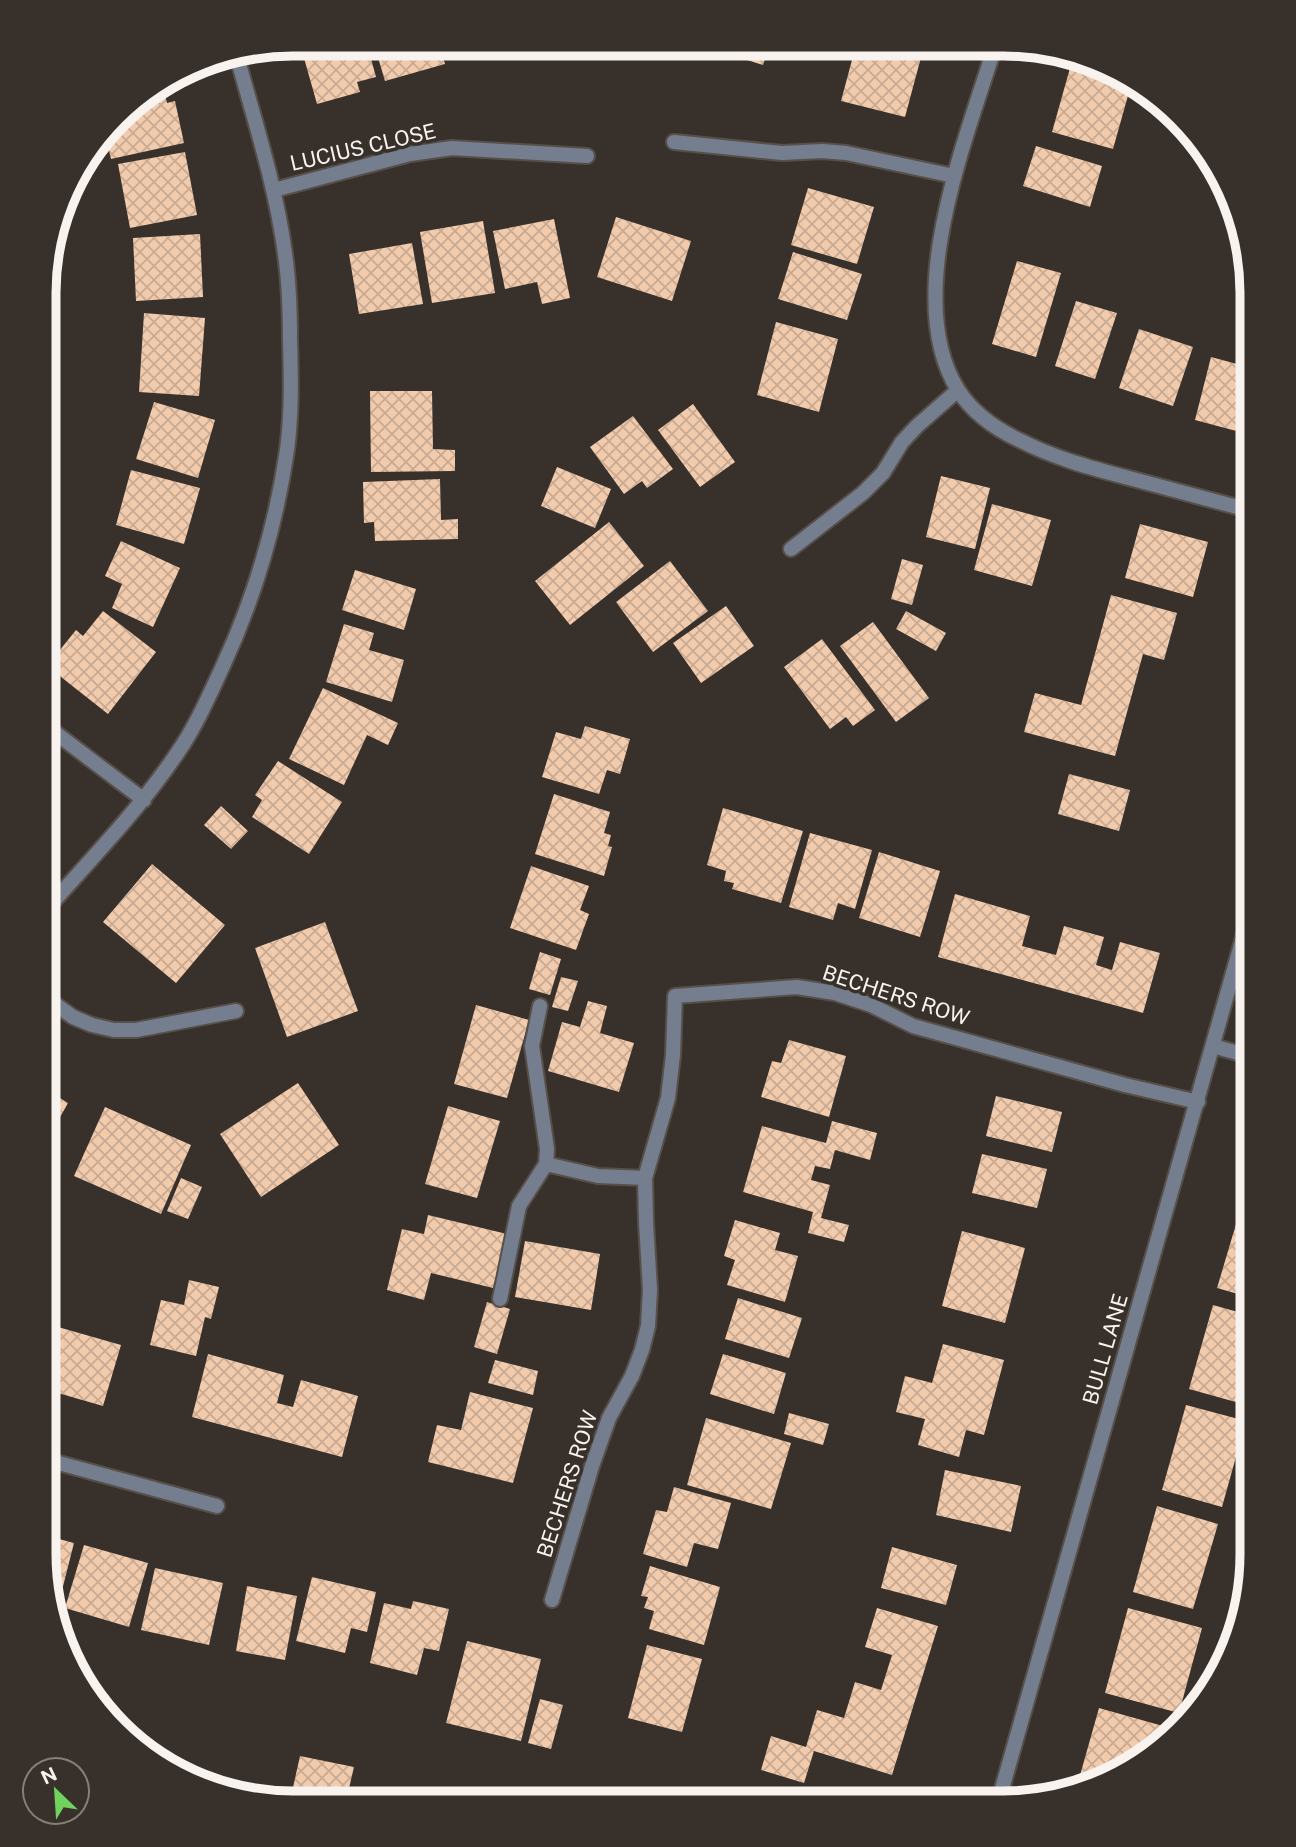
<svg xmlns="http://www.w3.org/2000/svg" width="1296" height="1847" viewBox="0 0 1296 1847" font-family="'Public Sans',sans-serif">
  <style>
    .building { fill: url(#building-cross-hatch) }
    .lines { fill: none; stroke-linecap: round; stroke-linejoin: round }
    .service-casing { stroke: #57504a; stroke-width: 18 }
    .minor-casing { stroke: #57504a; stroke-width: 18 }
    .service { stroke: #747e8e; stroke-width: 14 }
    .minor { stroke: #747e8e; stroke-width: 14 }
    .labels { text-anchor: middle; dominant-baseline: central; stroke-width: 7; stroke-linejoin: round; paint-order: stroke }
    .street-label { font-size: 21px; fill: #f8f3ef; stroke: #38312b }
    .rim { fill: none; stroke: #f8f3ef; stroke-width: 9 }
  </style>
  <defs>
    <pattern id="building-cross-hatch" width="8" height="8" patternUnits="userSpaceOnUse" patternTransform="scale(1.75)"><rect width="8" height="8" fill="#f2caac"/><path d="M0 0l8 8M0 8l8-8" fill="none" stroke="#c8aa93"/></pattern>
  </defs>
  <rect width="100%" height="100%" fill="#38312b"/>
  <path class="building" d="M300,44h67l9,33 -19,5 3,10 -43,12z
    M374,44h65l6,20 -60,17z
    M706,45h64l-7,20 -58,-18z
    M788,45h21l-4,14 -19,-4z
    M856,45l52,1 15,4 -18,67 -64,-16z
    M1072,61l59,24 -18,64 -61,-17z
    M163,86l4,17 8,-2 9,42 -73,16 -6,-25 24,-29z
    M1036,146l66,20 -12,41 -67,-21z
    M185,152l12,63 -67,13 -12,-64z
    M808,188l66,19 -17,57 -66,-19z
    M616,217l75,24 -19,60 -75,-24z
    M554,219l16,79 -28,6 -5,-22 -32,7 -12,-58z
    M483,221l12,72 -63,10 -12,-71z
    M200,234l3,63 -67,4 -3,-63z
    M412,243l11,61 -64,10 -10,-60z
    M793,252l69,22 -15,46 -69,-21z
    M1017,261l44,12 -25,84 -44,-13z
    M1076,301l41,12 -22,66 -40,-13z
    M144,313l61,5 -6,78 -60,-4z
    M776,322l62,17 -19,73 -62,-17z
    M1139,329l54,18 -20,59 -54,-18z
    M1211,357l41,11v18l-12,46 -45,-12z
    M370,391h62l1,58 22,1v21l-84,1z
    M154,402l61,18 -17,58 -62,-19z
    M693,404l42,58 -35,25 -42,-57z
    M633,416l40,53 -26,19 -5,-7 -18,13 -34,-47z
    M557,467l54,22 -16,39 -54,-22z
    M131,470l69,18 -16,56 -68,-19z
    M941,476l49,12 -15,61 -49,-12z
    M440,479l1,41 17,-1v20l-83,2 -1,-19 -10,1 -1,-41z
    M992,504l59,16 -19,66 -58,-16z
    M609,522l35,44 -74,59 -35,-44z
    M1140,524l68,18 -15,55 -68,-19z
    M121,541l59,27 -27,59 -41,-19 10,-24 -17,-8z
    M902,559l21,6 -11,40 -21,-6z
    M670,561l38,50 -55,41 -37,-50z
    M355,570l61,19 -12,41 -62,-20z
    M1111,595l66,18 -13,47 -21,-6 -28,102 -91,-24 11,-39 46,12z
    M726,606l28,40 -53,37 -28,-40z
    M103,611l53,41 -48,62 -61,-48 29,-36 7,6z
    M906,611l40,22 -10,18 -40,-22z
    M873,622l56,76 -33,24 -56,-76z
    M344,624l30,9 -5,17 35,10 -12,42 -66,-20z
    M822,639l53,71 -22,16 -7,-9 -16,12 -46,-62z
    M323,688l75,35 -10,22 -21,-10 -23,50 -55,-26z
    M585,726l45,13 -10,35 -13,-4 -8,24 -57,-17 14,-45 25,7z
    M278,761l64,41 -33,52 -57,-37 10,-17 -7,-5z
    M45,774l13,12 -13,14z
    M1069,774l61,16 -11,41 -61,-17z
    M554,794l56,18 -6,21 7,2 -3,11 4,1 -8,29 -69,-22z
    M221,806l27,25 -17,18 -27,-24z
    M723,808l80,23 -22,72 -49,-14 2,-6 -10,-2 2,-10 -19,-6z
    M810,833l62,17 -17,59 -17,-6 -5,17 -44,-13z
    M879,852l61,19 -20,66 -61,-19z
    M152,864l73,61 -49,58 -73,-61z
    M531,866l58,20 -9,24 9,4 -13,36 -66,-22z
    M955,894l75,22 -8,30 34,9 8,-29 40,11 -8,28 16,5 8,-28 40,11 -17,60 -205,-56z
    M325,922l33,89 -71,26 -32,-89z
    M540,952l21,7 -11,36 -21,-6z
    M561,977l17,4 -10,30 -16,-4z
    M588,1001l19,5 -7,27 34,10 -15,49 -71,-21 14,-49 18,5z
    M476,1005l53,15 -22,78 -53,-14z
    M789,1040l57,16 -17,61 -68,-20 11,-36 9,2z
    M298,1083l41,62 -78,52 -41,-63z
    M45,1089l23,14 -24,43z
    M996,1096l66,16 -10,40 -66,-16z
    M448,1106l52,15 -23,77 -52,-14z
    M105,1107l86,38 -30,69 -87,-38z
    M832,1121l45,12 -7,27 -35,-10 -5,19 -15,-3 -4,14 19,5 -9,33 28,7 -5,17 -36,-9 5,-21 -70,-20 19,-66 64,17z
    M982,1154l65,15 -10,39 -65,-15z
    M181,1178l21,9 -14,32 -21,-8z
    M1242,1204l10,3v91l-35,-10z
    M428,1215l79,19 -14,54 -62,-15 -7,27 -37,-10 15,-61 22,5z
    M735,1220l45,13 -5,17 23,6 -13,46 -58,-17 8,-25 -11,-4z
    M962,1231l63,17 -20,75 -63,-17z
    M525,1241l75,13 -9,56 -76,-13z
    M189,1280l30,7 -8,32 -6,-2 -9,39 -46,-11 11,-45 23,5z
    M738,1298l64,20 -13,40 -64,-19z
    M487,1302l23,7 -13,45 -23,-7z
    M1213,1305l39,11v82l-2,8 -61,-17z
    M44,1323l77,22 -18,61 -59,-17z
    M943,1344l61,16 -20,75 -18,-5 -7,27 -41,-12 7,-26 -29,-7 9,-36 27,7z
    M208,1354l76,21 -7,28 16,4 8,-27 57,16 -16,61 -150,-40z
    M723,1354l63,19 -12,41 -64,-20z
    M495,1360l43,11 -5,24 -45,-12z
    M470,1392l63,16 -20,75 -85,-21 9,-37 24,5z
    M1186,1405l60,16 -24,86 -60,-17z
    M789,1413l40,11 -6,21 -39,-11z
    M706,1418l85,25 -20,66 -84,-24z
    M945,1470l76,16 -10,46 -75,-17z
    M674,1487l57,16 -13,46 -24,-6 -7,24 -44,-13 13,-44 11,2z
    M1157,1506l61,18 -25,85 -60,-17z
    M44,1535l30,8 -17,67 -13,-55z
    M84,1545l64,18 -19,64 -64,-19z
    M892,1547l65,18 -11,40 -65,-17z
    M650,1566l70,21 -16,58 -55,-16 5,-18 -10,-3 4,-11 -7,-1z
    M155,1568l68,15 -14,62 -68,-15z
    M312,1577l64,15 -9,40 -16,-4 -6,25 -49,-12z
    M247,1586l50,10 -12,64 -49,-9z
    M413,1601l36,8 -10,42 -15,-3 -7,27 -47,-12 14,-60 27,6z
    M877,1608l61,18 -46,149 -78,-24 -10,32 -43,-13 10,-34 35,11 11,-37 27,8 11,-36 26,8 11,-35 -27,-8z
    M1128,1608l74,20 -23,85 -74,-20z
    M467,1641l74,18 -20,82 -75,-18z
    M647,1645l55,14 -20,73 -54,-14z
    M540,1699l23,6 -12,44 -23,-6z
    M1099,1708l71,20 -57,50 -36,8z
    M300,1756l54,11 -8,34h-56z"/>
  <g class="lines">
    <g class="service-casing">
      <path id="service" d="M1213,1046l39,11
        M500,1299l19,-93 27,-42 1,-15 -15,-103 8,-40"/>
    </g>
    <g class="minor-casing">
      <path id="minor" d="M995,46c-29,94 -94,252 -37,344 14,22 38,39 61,50 35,18 72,28 110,38 41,11 82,22 123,33
        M674,142l108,11 40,-2 24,2 108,23
        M274,190l136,-36 42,-6 135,8
        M791,549l72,-56 20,-20 19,-31 15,-16 41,-36
        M45,725l99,75
        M45,911c46,-52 94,-101 133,-159 18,-26 31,-56 44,-84 32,-69 54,-143 65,-218 5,-37 4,-74 3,-111 0,-28 -1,-57 -5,-85 -9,-68 -31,-135 -49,-201
        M45,997l28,20 19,8 22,5h22l100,-19
        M546,1164l52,12 47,2
        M44,1459l173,47
        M552,1600l40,-134 17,-48 23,-42 10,-26 6,-24 2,-36 -4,-68 -1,-44 23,-80 5,-43 2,-59 122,-9 38,6 36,12 42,21 212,59 73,17
        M998,1803l254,-897"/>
    </g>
    <use href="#service" class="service"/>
    <use href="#minor" class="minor"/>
  </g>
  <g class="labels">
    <g class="street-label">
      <text transform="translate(363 147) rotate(-13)">LUCIUS CLOSE</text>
      <text transform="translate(896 995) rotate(18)">BECHERS ROW</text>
      <text transform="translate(1105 1349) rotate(-74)">BULL LANE</text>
      <text transform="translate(567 1484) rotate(-72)">BECHERS ROW</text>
    </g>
  </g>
  <path d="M0 0H1296V1847H0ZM293 56H1003A237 237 0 0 1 1240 293V1554A237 237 0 0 1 1003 1791H293A237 237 0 0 1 56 1554V293A237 237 0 0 1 293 56Z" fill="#38312b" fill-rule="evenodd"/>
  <path class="rim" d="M293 56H1003A237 237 0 0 1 1240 293V1554A237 237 0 0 1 1003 1791H293A237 237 0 0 1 56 1554V293A237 237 0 0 1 293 56Z"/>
  <g transform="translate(56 1791) rotate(335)"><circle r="33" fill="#38312b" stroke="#857f79" stroke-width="2"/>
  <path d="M0-5L12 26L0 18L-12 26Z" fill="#71d25e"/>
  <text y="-10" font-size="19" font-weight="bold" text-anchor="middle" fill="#f8f3ef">N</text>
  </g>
</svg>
